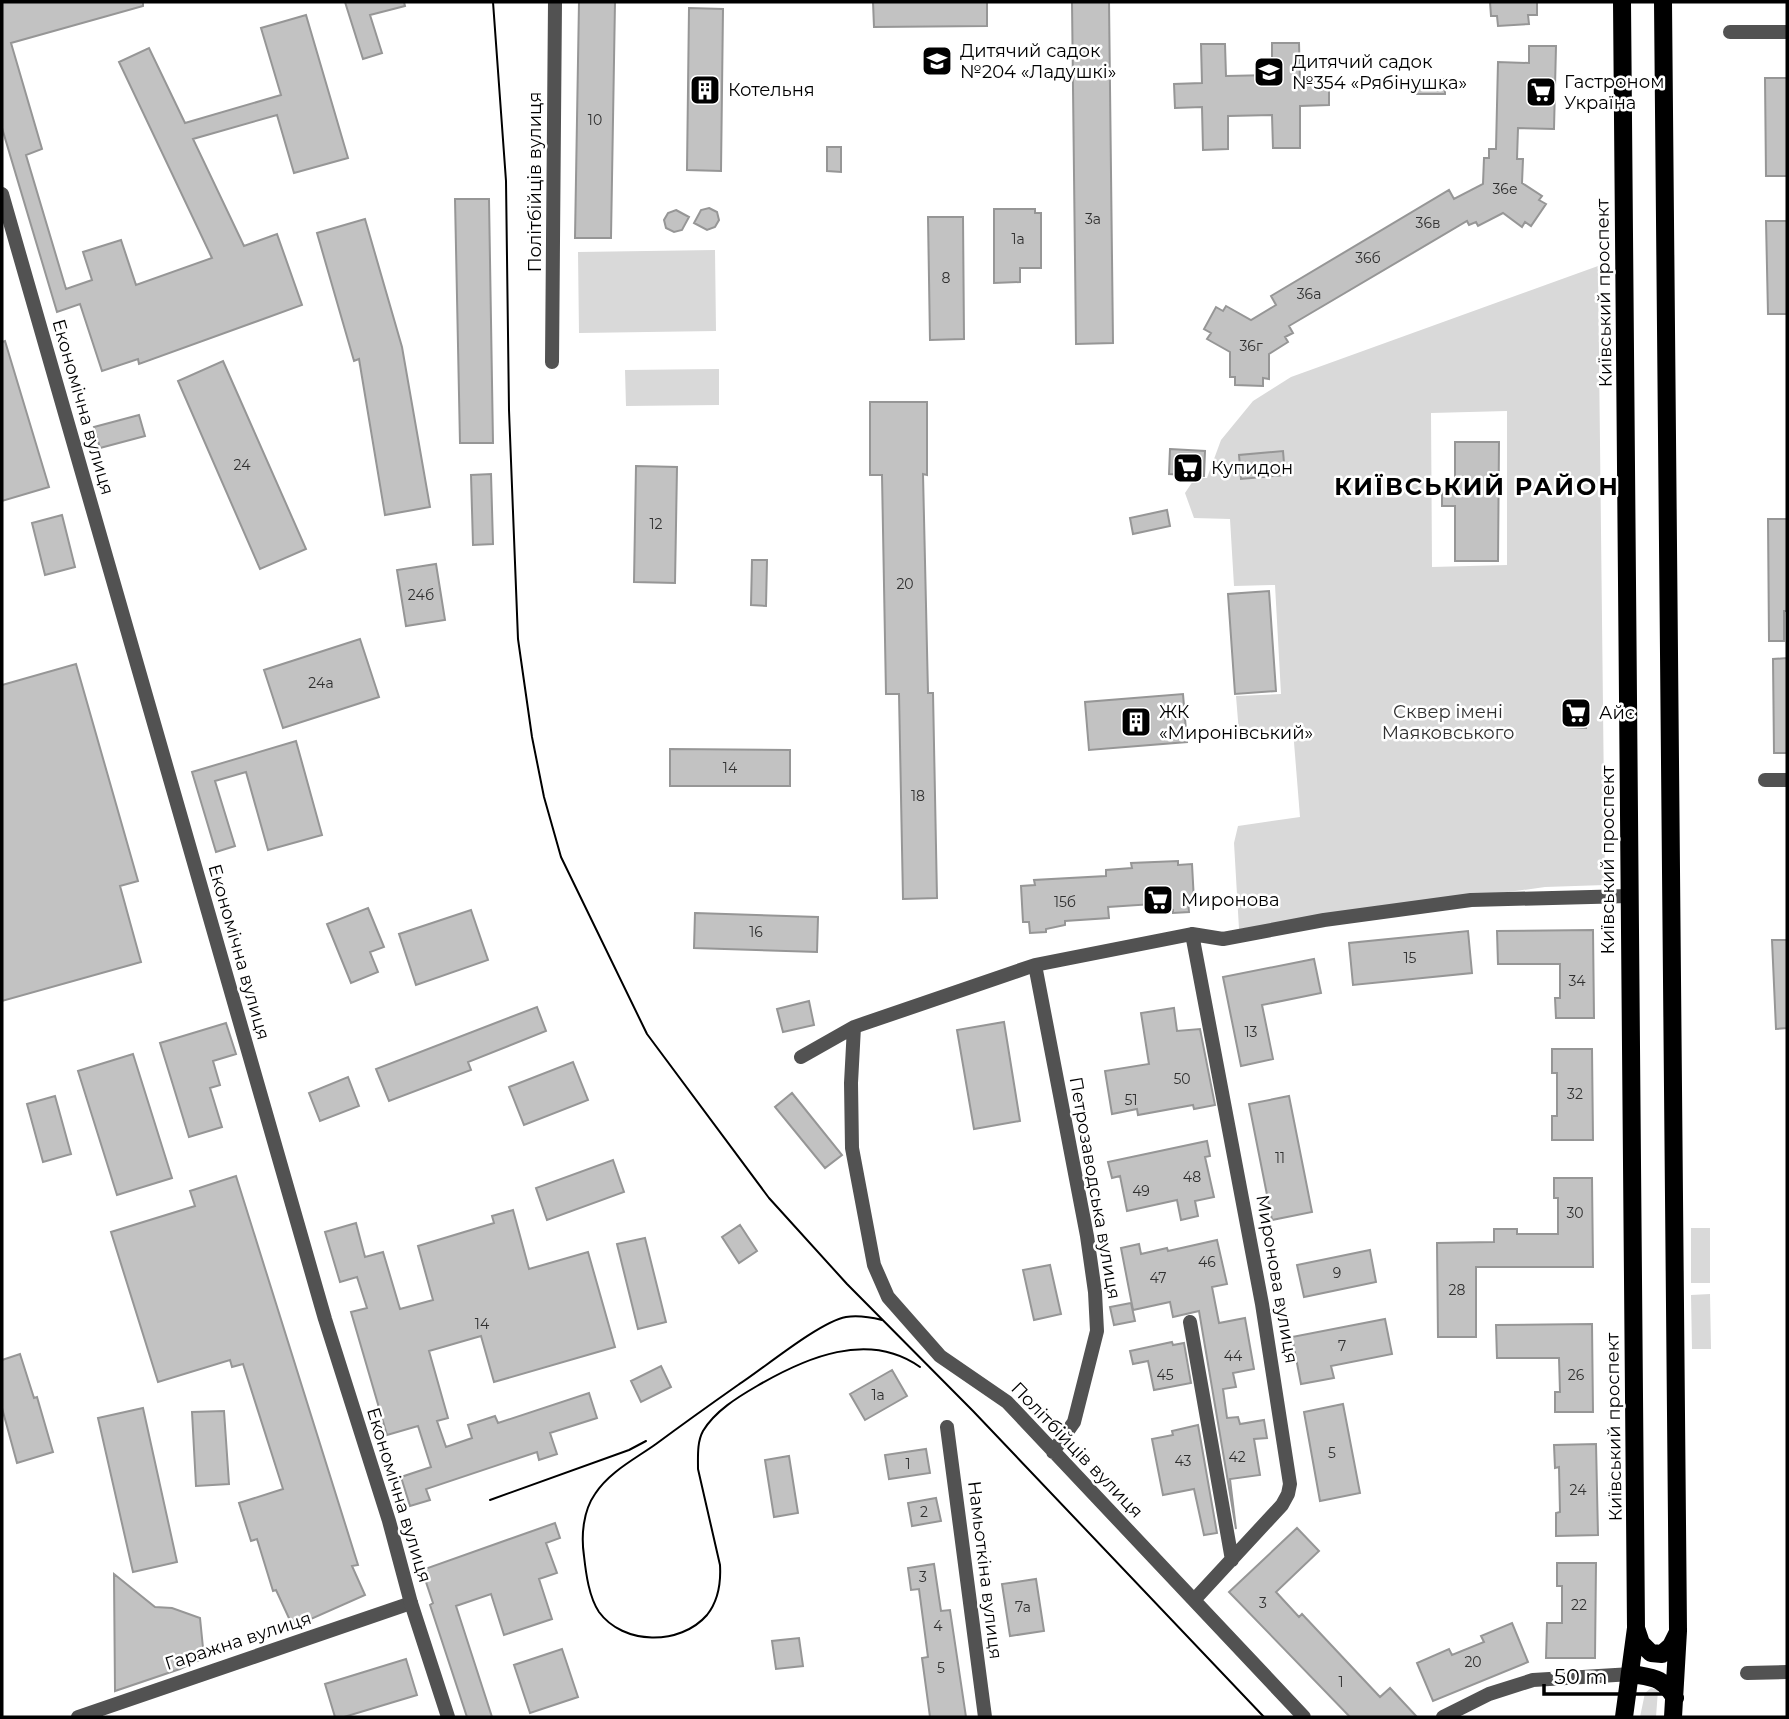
<svg xmlns="http://www.w3.org/2000/svg" width="1789" height="1719" viewBox="0 0 1789 1719" font-family="Montserrat,sans-serif">
  <style>
    .green { fill: #d9d9d9; fill-rule: evenodd }
    .building { fill: #c2c2c2; stroke: #969696; stroke-width: 2 }
    .lines { fill: none; stroke-linecap: round; stroke-linejoin: round }
    .minor { stroke: #525252; stroke-width: 14 }
    .tertiary { stroke: #525252; stroke-width: 14 }
    .primary { stroke: #000; stroke-width: 18 }
    .tram { stroke: #000; stroke-width: 2 }
    .labels { text-anchor: middle; dominant-baseline: central; stroke-width: 5; stroke-linejoin: round; paint-order: stroke }
    .number-label { font-size: 14px; fill: #303030 }
    .poi-label { font-size: 18px; fill: #000; stroke: #fff; text-anchor: start }
    .street-label { font-size: 18px; fill: #000; stroke: #fff }
    .park-label { font-size: 18px; fill: #303030; stroke: #fff }
    .district-label { font-size: 24px; font-weight: bold; letter-spacing: 2px; fill: #000; stroke: #fff }
  </style>
  <rect width="100%" height="100%" fill="#fff"/>
  <path class="green" d="M715,250l1,81 -137,2 -1,-81z
    M1598,266l7,619 -60,2 -306,42 -5,-86 4,-17 62,-9 -7,-87 -54,3 -3,-37 45,-2 -6,-109 -41,1 -4,-67 -36,-1 -9,-25 10,-15h12l14,-38 32,-39 38,-24zM1507,411v154l-75,2 -1,-154z
    M719,369v36l-93,1 -1,-36z
    M1691,1228h19v55h-19z
    M1710,1294l1,55h-19l-1,-54z
    M1651,1688l7,2 -2,27h-16l5,-24z"/>
  <path class="building" d="M2,2h141v4l-132,37 31,106 -16,6 40,134 26,-9 -9,-28 38,-12 15,45 76,-27 -93,-196 30,-14 36,75 96,-28 -20,-67 45,-13 42,143 -54,15 -17,-58 -84,24 51,107 33,-12 25,71 -163,59 -1,-5 -36,12 -22,-67 -23,8 -55,-184z
    M345,2h59l1,4 -35,9 12,38 -19,6z
    M579,2h36l-4,236h-36z
    M873,2h114v24l-113,1z
    M1072,2h37l4,341 -37,1z
    M1490,2h47v13h-9l1,9 -31,2 -1,-10h-6z
    M689,8l34,1 -2,162 -34,-1z
    M1272,43h27l1,39 29,-1v24l-29,1v42h-27l-1,-33 -44,1v33l-25,1 -1,-43 -27,1 -1,-24 28,-1 -1,-39h24l1,32 46,-1z
    M1529,46h27l-2,83 -36,-1 -1,31h6l-1,24 20,13 -3,4 7,4 -15,22 -6,-4 -3,5 -19,-14 -25,13 -2,-4 -7,3 -2,-4 -178,105 4,7 -8,4 3,5 -19,12v25l-6,-1v8l-28,-1v-8h-5v-25l-23,-13 4,-6 -7,-4 12,-22 7,4 3,-5 25,14 25,-15 -5,-9 178,-106 5,9 29,-15 1,-26h5v-9h7l2,-87 31,1z
    M1765,78h22v98h-21z
    M1418,79h27v15h-28z
    M827,147h14v25l-14,-1z
    M455,199h34l4,244h-33z
    M709,208l8,4 2,8 -4,7 -8,3 -13,-7 7,-13z
    M994,209h41v4h6v55h-21v14l-26,1z
    M676,210l13,7 -7,13 -8,2 -8,-4 -2,-8 4,-7z
    M928,217h35l1,122 -34,1z
    M365,219l37,128 28,160 -45,8 -26,-156 -5,2 -37,-128z
    M1766,221h21v93h-19z
    M5,341l44,146 -47,14v-159z
    M223,361l83,188 -46,20 -82,-188z
    M870,402h57v73l-4,-1 5,219h5l4,205 -34,1 -4,-205h-13l-4,-219h-12z
    M139,415l6,21 -45,12 -6,-21z
    M1455,442h44l-1,119h-43v-55h-13v-18h13z
    M1170,449l35,2 -1,25 -35,-2z
    M1283,451l2,24 -44,4 -2,-24z
    M636,466l41,1 -2,116 -41,-1z
    M491,474l2,70 -20,1 -2,-70z
    M1167,510l3,16 -37,8 -3,-16z
    M62,515l13,52 -30,8 -13,-52z
    M1768,519h19v92h-3v30h-15z
    M752,560h15l-1,46 -15,-1z
    M436,564l9,56 -39,6 -9,-56z
    M1269,591l7,100 -41,3 -7,-100z
    M360,639l19,58 -96,31 -19,-58z
    M1787,658v95h-13l-1,-94z
    M76,664l62,217 -18,5 21,76 -139,39v-316z
    M1183,694l4,48 -98,8 -4,-48z
    M1571,705l15,1v22l-16,-1 -4,-4 1,-13z
    M296,741l26,94 -54,15 -22,-78 -31,9 20,65 -19,6 -24,-80z
    M670,749l120,1v36h-120z
    M1178,861v4l14,-1 2,37h-6l1,11 -16,1v-3l-20,-2v-4l-45,3 1,11 -44,3v4l-19,4v3l-16,1 -1,-11h-6l-2,-36 14,-1 -1,-5 72,-4v-6l26,-2 -1,-5z
    M368,908l16,39 -14,5 8,20 -27,11 -24,-59z
    M471,910l17,50 -72,25 -17,-51z
    M695,913l123,4 -1,35 -123,-4z
    M1593,930l1,88h-38l-1,-20h5v-34h-62l-1,-33z
    M1468,931l4,42 -119,12 -4,-42z
    M1772,940h15v88l-11,1z
    M1314,959l7,34 -59,12 11,54 -32,7 -18,-89z
    M809,1001l5,24 -31,7 -6,-23z
    M537,1007l9,24 -78,31 3,8 -82,31 -13,-32z
    M1174,1008l3,23 23,-2 15,76 -21,4 -1,-4 -55,10 -1,-6 -25,5 -7,-43 44,-7 -8,-51z
    M1004,1022l16,99 -46,8 -17,-99z
    M226,1023l10,31 -23,7 7,24 -10,3 12,39 -33,10 -29,-94z
    M1552,1049h40l1,91h-41v-24h5v-43h-5z
    M133,1054l39,124 -55,17 -39,-124z
    M573,1062l15,38 -64,25 -15,-38z
    M348,1077l11,29 -39,15 -11,-28z
    M792,1093l50,62 -17,13 -50,-61z
    M55,1096l16,58 -28,8 -16,-58z
    M1289,1096l23,116 -40,8 -23,-116z
    M1207,1141l3,15 -5,1 9,40 -19,4 3,15 -17,4 -4,-20 -50,11 -7,-35 -8,2 -4,-16z
    M613,1160l11,32 -77,28 -11,-32z
    M236,1176l122,389 -6,1 13,29 -72,32 -17,-37 -3,1 -16,-52 -6,2 -12,-38 44,-14 -40,-125 -11,3 -2,-7 -72,22 -47,-150 84,-26 -5,-15z
    M1554,1178h38l1,89h-117v70h-38l-1,-94 57,-1v-13h23v5h41v-36h-4z
    M513,1210l16,59 59,-17 27,95 -121,35 -13,-46 -52,15 19,67 -11,3 9,26 26,-9 -4,-13 27,-9 3,7 91,-30 8,25 -47,15 7,21 -18,6 -2,-8 -111,37 4,11 -20,6 -9,-29 30,-10 -13,-41 -31,9 -36,-123 16,-4 -10,-31 -17,5 -15,-50 31,-9 9,34 18,-5 17,57 33,-9 -15,-54 76,-23 -2,-7z
    M740,1225l17,26 -18,12 -17,-26z
    M645,1238l21,84 -28,7 -21,-85z
    M1217,1240l10,44 -15,3 7,36 26,-5 9,51 -21,4 3,14 -13,2 4,29 11,-1 2,7 24,-4 3,18 -13,1 6,36 -30,4 6,50 -37,-218 -26,6 -3,-15 -37,8 -12,-62 18,-4 2,10 26,-6 1,3z
    M1370,1250l6,32 -72,15 -7,-32z
    M1050,1265l11,49 -27,6 -11,-50z
    M1131,1303l4,18 -21,4 -4,-18z
    M1385,1319l7,35 -61,12 3,12 -33,6 -9,-47z
    M1592,1324l1,88h-38v-20h5l-1,-34h-62l-1,-33z
    M1172,1342l1,3 11,-2 7,40 -37,7 -6,-29 -15,3 -3,-13z
    M20,1354l14,44 3,-1 16,55 -36,11 -15,-55v-48z
    M661,1366l10,21 -30,15 -10,-21z
    M892,1370l15,26 -42,24 -15,-26z
    M1343,1404l17,89 -40,8 -16,-89z
    M143,1408l34,154 -44,10 -35,-154z
    M224,1411l5,73 -33,2 -4,-74z
    M1198,1425l19,108 -13,2 -10,-46 -31,6 -11,-56 21,-4 -1,-4z
    M1596,1444l2,91 -42,1v-23l4,-1 -1,-45 -4,1 -1,-23z
    M926,1449l4,24 -41,6 -4,-24z
    M789,1456l9,57 -24,4 -9,-57z
    M936,1498l5,23 -29,5 -4,-23z
    M555,1523l5,15 -14,5 11,30 -18,6 13,40 -48,16 -13,-41 -35,12 36,111h-25l-37,-112 3,-2 -11,-33z
    M1297,1528l22,23 -43,41 23,25 3,-3 78,83 10,-9 27,29h-67l-121,-125z
    M1557,1563h39l-1,95h-49l1,-35h15v-37h-5z
    M934,1564l7,47 9,-1 16,107h-36l-8,-59 6,-1 -9,-68 -8,1 -3,-22z
    M114,1574l41,33 17,1 28,10 4,40 -24,11 -65,22z
    M1036,1579l8,52 -34,5 -8,-52z
    M1512,1623l16,39 -95,39 -16,-38 32,-14 3,6 32,-13 -3,-6z
    M799,1638l4,28 -27,3 -4,-28z
    M562,1649l16,48 -48,16 -16,-48z
    M406,1659l11,36 -73,22h-9l-10,-33z"/>
  <g class="lines">
    <path class="minor" d="M1730,32h57
      M552,362l3,-360
      M1765,780h22
      M1192,934l70,370 28,180 -2,10 -6,11 -87,94
      M1035,965l52,271 8,56 2,39 -23,91 -21,30
      M854,1027l-3,56 1,65 22,117 14,32 52,59 67,46 297,315
      M801,1057l53,-30 181,-62 157,-31 31,5 101,-19 147,-20 158,-4
      M1190,1322l42,238
      M947,1427l38,290
      M1747,1673l40,-1
      M78,1717l333,-114
      M1443,1717l46,-23 44,-14 99,-6"/>
    <path class="tertiary" d="M2,194l323,1125 64,202 22,82 37,114"/>
    <path class="primary" d="M1622,2l14,1626 -12,89
      M1663,2l15,1629 -5,86
      M1636,1628l5,15 10,10 11,1 9,-8 6,-12
      M1632,1674c23,4 30,3 43,24"/>
    <path class="tram" d="M493,2l13,179 3,229 9,229 14,98 12,60 17,60 86,177 122,164 78,86 126,127 291,306
      M882,1320c-12,-3 -24,-5 -36,-3 -27,5 -83,52 -108,68 -27,19 -55,39 -82,59 -21,15 -47,28 -61,50 -12,17 -14,42 -11,62 2,18 5,41 15,56 24,33 81,34 108,3 11,-14 14,-33 13,-50l-22,-96c0,-13 -1,-27 5,-38 12,-20 35,-34 54,-45 48,-28 111,-56 163,-19
      M490,1500l139,-50 17,-9"/>
  </g>
  <defs>
    <g id="school-square" transform="scale(1.575)"><rect x="-9" y="-9" width="18" height="18" rx="4" fill="#000" stroke="#fff"/><path d="M0-5L7-2L0 1L-7-2ZM-4 1L0 2.5L4 1V4Q0 6-4 4Z" fill="#fff"/></g>
    <g id="building-square" transform="scale(1.575)"><rect x="-9" y="-9" width="18" height="18" rx="4" fill="#000" stroke="#fff"/><path d="M-4-6H4V6H1V3H-1V6H-4ZM-2.5-4.3h1.7v1.8h-1.7ZM.8-4.3h1.7v1.8H.8ZM-2.5-1h1.7V.8h-1.7ZM.8-1h1.7V.8H.8Z" fill="#fff"/></g>
    <g id="supermarket-square" transform="scale(1.575)"><rect x="-9" y="-9" width="18" height="18" rx="4" fill="#000" stroke="#fff"/><path d="M-6-5.5h2.5l.6 2H6L4.5 2H-2.5L-4.4-4H-6ZM-1.5 3.2a1.3 1.3 0 1 0 .1 0ZM3 3.2a1.3 1.3 0 1 0 .1 0Z" fill="#fff"/></g>
  </defs>
  <g fill-rule="evenodd">
    <use href="#school-square" x="937" y="61"/>
    <use href="#school-square" x="1269" y="72"/>
    <use href="#building-square" x="705" y="90"/>
    <use href="#supermarket-square" x="1541" y="92"/>
    <use href="#supermarket-square" x="1188" y="468"/>
    <use href="#supermarket-square" x="1576" y="713"/>
    <use href="#building-square" x="1136" y="722"/>
    <use href="#supermarket-square" x="1158" y="900"/>
  </g>
  <g class="labels">
    <g class="number-label">
      <text x="595" y="120">10</text>
      <text x="1505" y="189">36е</text>
      <text x="1093" y="219">3а</text>
      <text x="1428" y="223">36в</text>
      <text x="1018" y="239">1а</text>
      <text x="1368" y="258">36б</text>
      <text x="946" y="278">8</text>
      <text x="1309" y="294">36а</text>
      <text x="1251" y="346">36г</text>
      <text x="242" y="465">24</text>
      <text x="656" y="524">12</text>
      <text x="905" y="584">20</text>
      <text x="421" y="595">24б</text>
      <text x="321" y="683">24а</text>
      <text x="730" y="768">14</text>
      <text x="918" y="796">18</text>
      <text x="1065" y="902">15б</text>
      <text x="756" y="932">16</text>
      <text x="1410" y="958">15</text>
      <text x="1577" y="981">34</text>
      <text x="1251" y="1032">13</text>
      <text x="1182" y="1079">50</text>
      <text x="1575" y="1094">32</text>
      <text x="1131" y="1100">51</text>
      <text x="1280" y="1158">11</text>
      <text x="1192" y="1177">48</text>
      <text x="1141" y="1191">49</text>
      <text x="1575" y="1213">30</text>
      <text x="1207" y="1262">46</text>
      <text x="1337" y="1273">9</text>
      <text x="1158" y="1278">47</text>
      <text x="1457" y="1290">28</text>
      <text x="482" y="1324">14</text>
      <text x="1342" y="1346">7</text>
      <text x="1233" y="1356">44</text>
      <text x="1165" y="1375">45</text>
      <text x="1576" y="1375">26</text>
      <text x="878" y="1395">1а</text>
      <text x="1332" y="1453">5</text>
      <text x="1237" y="1457">42</text>
      <text x="1183" y="1461">43</text>
      <text x="908" y="1464">1</text>
      <text x="1578" y="1490">24</text>
      <text x="924" y="1512">2</text>
      <text x="923" y="1577">3</text>
      <text x="1263" y="1603">3</text>
      <text x="1579" y="1605">22</text>
      <text x="1023" y="1607">7а</text>
      <text x="938" y="1626">4</text>
      <text x="1473" y="1662">20</text>
      <text x="941" y="1668">5</text>
      <text x="1341" y="1682">1</text>
    </g>
    <g class="poi-label">
      <text x="960" y="51">Дитячий садок<tspan x="960" dy="21">№204 «Ладушкі»</tspan></text>
      <text x="1292" y="62">Дитячий садок<tspan x="1292" dy="21">№354 «Рябінушка»</tspan></text>
      <text x="1564" y="82">Гастроном<tspan x="1564" dy="21">Україна</tspan></text>
      <text x="728" y="90">Котельня</text>
      <text x="1211" y="468">Купидон</text>
      <text x="1159" y="712">ЖК<tspan x="1159" dy="21">«Миронівський»</tspan></text>
      <text x="1599" y="713">Айс</text>
      <text x="1181" y="900">Миронова</text>
    </g>
    <g class="street-label">
      <text transform="translate(535 182) rotate(-90)">Політбійців вулиця</text>
      <text transform="translate(1604 293) rotate(-91)">Київський проспект</text>
      <text transform="translate(83 407) rotate(74)">Економічна вулиця</text>
      <text transform="translate(1608 860) rotate(-90)">Київський проспект</text>
      <text transform="translate(239 952) rotate(74)">Економічна вулиця</text>
      <text transform="translate(1095 1188) rotate(80)">Петрозаводська вулиця</text>
      <text transform="translate(1277 1279) rotate(80)">Миронова вулиця</text>
      <text transform="translate(1614 1427) rotate(-91)">Київський проспект</text>
      <text transform="translate(1077 1450) rotate(46)">Політбійців вулиця</text>
      <text transform="translate(399 1495) rotate(73)">Економічна вулиця</text>
      <text transform="translate(985 1570) rotate(83)">Намьоткіна вулиця</text>
      <text transform="translate(238 1641) rotate(-18)">Гаражна вулиця</text>
    </g>
    <g class="park-label">
      <text x="1448" y="712">Сквер імені<tspan x="1448" dy="21">Маяковського</tspan></text>
    </g>
    <g class="district-label">
      <text x="1477" y="486">КИЇВСЬКИЙ РАЙОН</text>
    </g>
  </g>
  <rect width="1789" height="1719" fill="none" stroke="#000000" stroke-width="7"/>
  <path d="M1544 1684v10h130v-10" fill="none" stroke="#000000" stroke-width="3.5"/>
  <text x="1554" y="1684" font-size="21" fill="#000000" stroke="#ffffff" stroke-width="5" paint-order="stroke">50 m</text>
</svg>
